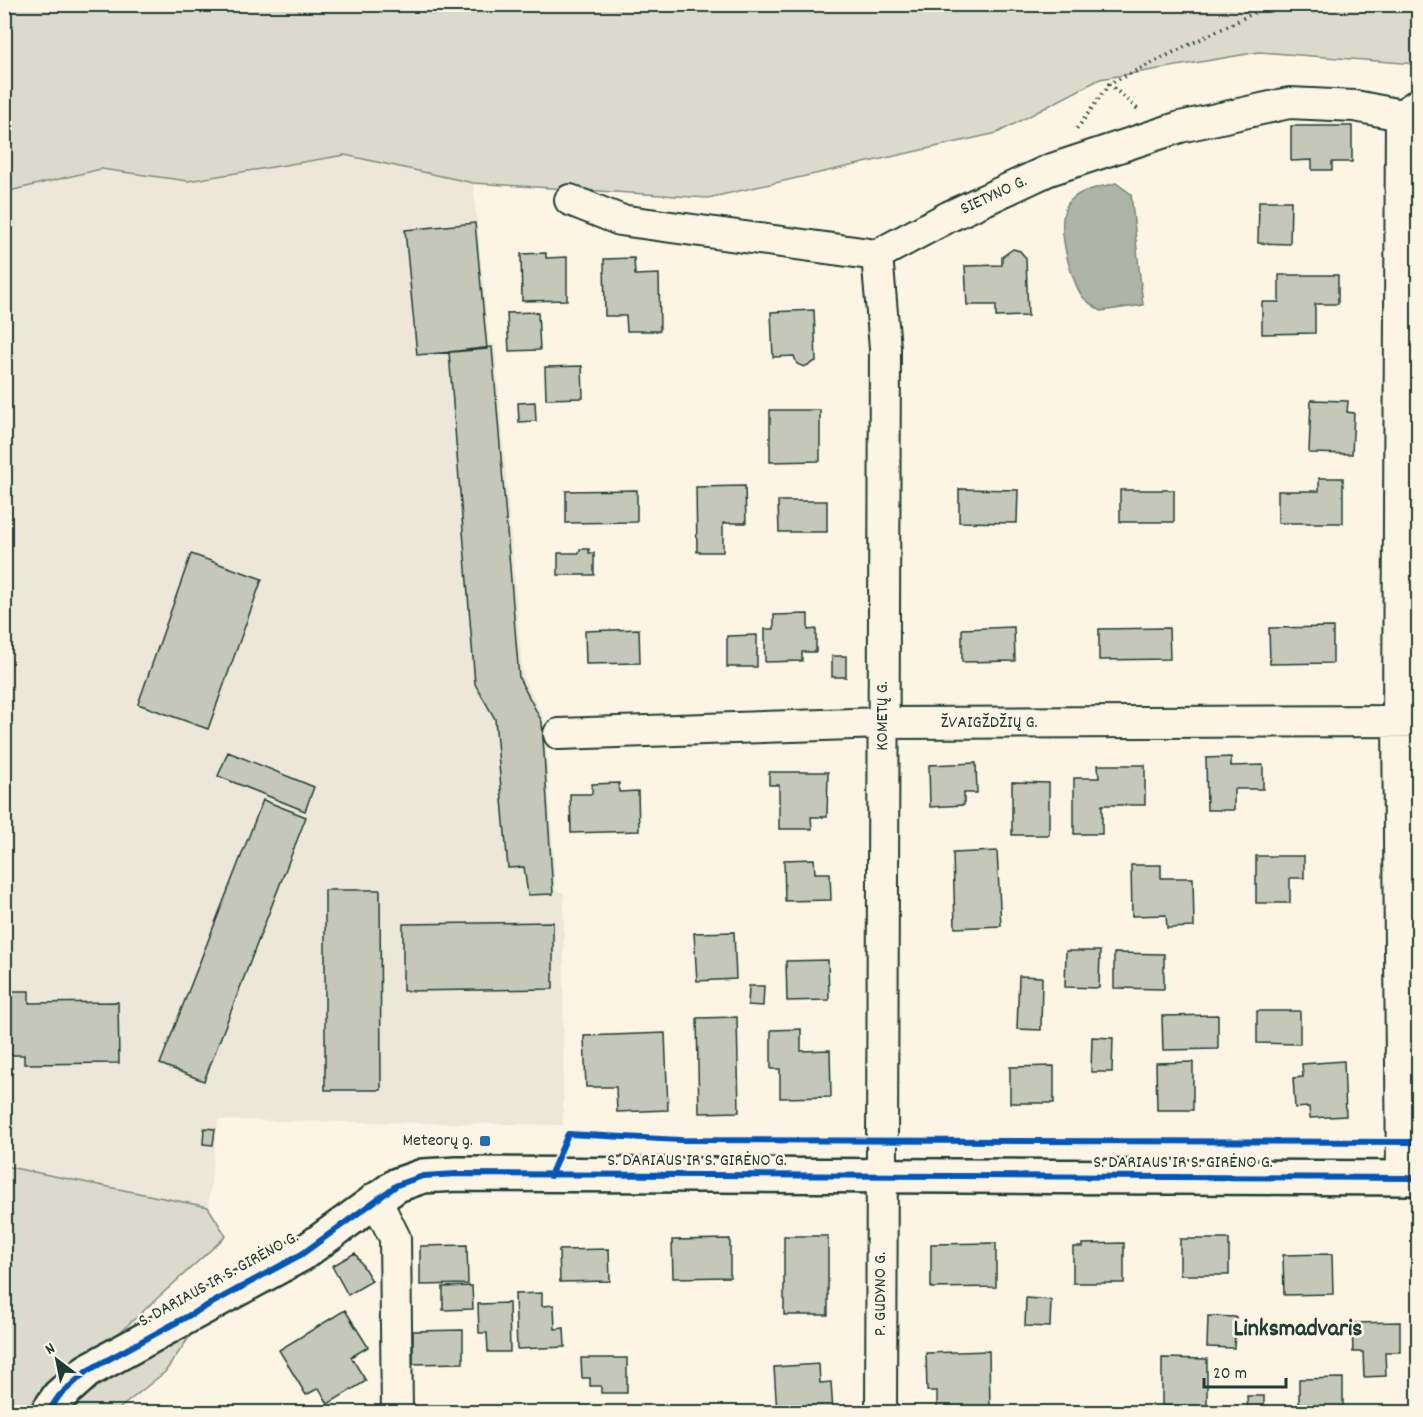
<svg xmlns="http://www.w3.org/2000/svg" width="1423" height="1417" viewBox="0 0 1423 1417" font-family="Dekko,sans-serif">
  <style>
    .built { fill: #ece7d8 }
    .green { fill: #dcdacc; stroke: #7e8c80; stroke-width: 1.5 }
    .water { fill: #aeb3a7; stroke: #758479; stroke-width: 1.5 }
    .building { fill: #c5c7b9; stroke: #1f3d34; stroke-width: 1.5 }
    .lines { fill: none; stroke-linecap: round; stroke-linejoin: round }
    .minor-casing { stroke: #1f3d34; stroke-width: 34 }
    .tertiary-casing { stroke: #1f3d34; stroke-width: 38 }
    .path { stroke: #1f3d34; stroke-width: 4; stroke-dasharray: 1.5 4.5; stroke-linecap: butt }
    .minor { stroke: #fcf5e5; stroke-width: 30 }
    .tertiary { stroke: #fcf5e5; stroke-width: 33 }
    .cycleway-casing { stroke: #fcf5e5; stroke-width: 10 }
    .cycleway { stroke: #0057b8; stroke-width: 6 }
    .poi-dot { fill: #1f6fb2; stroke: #fcf5e5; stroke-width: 2 }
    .labels { text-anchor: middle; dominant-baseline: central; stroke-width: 5; stroke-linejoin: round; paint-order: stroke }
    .street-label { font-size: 18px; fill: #1f3d34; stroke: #fcf5e5 }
    .poi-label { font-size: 18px; fill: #1f3d34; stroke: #fcf5e5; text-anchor: end }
    .district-label { font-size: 24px; font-weight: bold; fill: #1f3d34; stroke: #fcf5e5 }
  </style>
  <rect width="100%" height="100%" fill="#fcf5e5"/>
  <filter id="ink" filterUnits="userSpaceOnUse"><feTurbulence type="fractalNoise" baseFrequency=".0167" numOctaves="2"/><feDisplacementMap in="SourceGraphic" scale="12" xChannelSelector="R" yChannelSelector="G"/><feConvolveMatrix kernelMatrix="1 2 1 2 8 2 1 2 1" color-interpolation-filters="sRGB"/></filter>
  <g filter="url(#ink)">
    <path class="built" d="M345,155l128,28 16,161h6l28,333 21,42 12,171 8,3 -1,232 -345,-5 -10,87 -203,-41 -1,-974 97,-23 87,12z"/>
    <path class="green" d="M1418,4v58l-2,2 -157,-12 -159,27 -103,54 -289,65 -235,-15 -128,-28 -157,26 -87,-12 -96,23 -1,-187z
      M4,1166l204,41 18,29 -107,97 -64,47 -21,32h-29z
      M195,1329l-30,43 -50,40h-52l30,-29z"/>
    <path class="water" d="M1116,183l15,11 12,111 -42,6c-7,-5 -17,-10 -21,-18 -11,-20 -28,-78 -8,-94 11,-10 30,-12 44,-16z"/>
    <path class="building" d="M1291,126h61v36h-20v8h-20v-10l-21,1z
      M1259,201h32l-1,43 -32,-1z
      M475,223l12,126 -70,6 -12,-125z
      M1013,249l7,2 6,7 2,58 -32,1v-12h-29l-2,-39 37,-1v-8z
      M546,253v5l21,-1v43l-45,1 -1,-47z
      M634,258l1,17 24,-1 1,57h-33l-1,-15h-21l-1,-57z
      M1279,275h59v29h-23v29l-53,1v-32h17z
      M814,310l2,51 -12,6 -7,-3 -3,-8 -21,1 -2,-45z
      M538,312l2,38 -31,1 -2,-38z
      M492,347l27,331 23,44 11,172 -25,1 -4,-28 -16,1 -13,-149 -20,-35 -26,-332z
      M582,366l1,32 -37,1 -1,-32z
      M1311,400l37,1 -1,11 7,1 -2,41 -43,-1z
      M535,402l1,19 -17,1 -1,-19z
      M770,410h50v51l-50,1z
      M1319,478h24v45h-65v-32h41z
      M745,486l1,37h-23v29h-26l-1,-65z
      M959,489l59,1 -1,33 -58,-1z
      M637,490v32l-71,1v-32z
      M1120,490h54v32h-54z
      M778,501h49v31h-48z
      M580,549h9v4h5v22h-36v-22h21z
      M191,554l71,25 -54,150 -70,-25z
      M808,614v16l8,-1v23h-14v9l-37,1v-33h9v-14z
      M1014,627l1,34 -53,1v-33z
      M1333,627v36l-63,1 -1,-36z
      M1169,628l1,31 -71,1v-31z
      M639,629l1,34 -54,1 -1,-33z
      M757,635v32h-30v-31z
      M832,656h14v21h-14z
      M228,752l86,35 -9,24 -87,-35z
      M1231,757v9l32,-1v24h-29v21h-27l-1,-52z
      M976,763l1,30h-13v12l-34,2 -1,-42z
      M1098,765h47v40h-43v29h-28v-56h25z
      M769,772h59l-1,45h-16l1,12h-33v-44h-10z
      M1012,782l37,1v52h-37z
      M619,783v9l19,-1 1,40 -68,2 -1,-39h22v-10z
      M263,800l43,17 -102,264 -44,-17z
      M997,851l4,75 -46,2 -2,-75z
      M1256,856h48v22h-14v25h-34z
      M814,859l1,14h15l1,27 -46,1 -1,-41z
      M1131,865h30v13h32l1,49 -27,1 -1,-13 -34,1z
      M325,890h55l1,200h-56z
      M553,922v67l-150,2v-67z
      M734,932l2,47 -39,2 -3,-48z
      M1066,951h34l-1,37 -34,-1z
      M1114,953l50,1v35l-50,-1z
      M828,960l1,40 -42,1 -1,-40z
      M1019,976l23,1 -1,53 -24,-1z
      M749,986h15l-1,20 -15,-1z
      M4,991h25v12l89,-1 1,61 -95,1v-9h-20z
      M1257,1011h43v33l-43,-1z
      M1218,1015v34l-55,1 -1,-34z
      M737,1017l2,95 -40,1 -2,-95z
      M801,1029v22l29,-1 1,47 -51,1v-29h-9v-39z
      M665,1033l3,77 -51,2 -1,-25h-30l-2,-51z
      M1092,1037l21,1 -1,34h-21z
      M1344,1061l2,55 -36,2 -1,-11 -14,1 -2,-30 10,-1 -1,-13z
      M1193,1062v48h-36l-1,-47z
      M1054,1066v37h-44v-36z
      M204,1128l11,1 -2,16 -10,-1z
      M784,1236h44v79h-44z
      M730,1239v38l-57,1 -1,-38z
      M1180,1239h49v36h-49z
      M996,1243v44l-65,1v-44z
      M1124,1243v40h-51v-36h9v-3z
      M467,1245l1,39 -48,1v-39z
      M609,1249l1,32 -50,1 -1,-32z
      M355,1253l17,28 -24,14 -16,-29z
      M1332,1254l1,40 -49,1 -1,-40z
      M472,1286l1,23 -30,1v-23z
      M542,1293v13l12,-1 1,24 9,-1 1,19 -48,2 -2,-55z
      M1026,1298l25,2 -1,27 -25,-1z
      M509,1303l1,49h-22l-1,-19h-8l-1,-29z
      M345,1310l23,37 -17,10 15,24 -38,23 -9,-16 -13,7 -27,-45z
      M1208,1316l28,1 -2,31 -27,-1z
      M1400,1322v30h-15l1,24 -22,1 -1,-25h-10l-1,-29z
      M463,1330v33l-50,1v-33z
      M989,1351l1,61h-53v-21h-10l-1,-38z
      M581,1358h46v35h-26v-7h-11v-8h-8z
      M1162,1358l45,1v47h-45z
      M819,1364l1,19 11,-1 2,30h-56l-3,-45z
      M1343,1378v34h-34v-8l-10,-1v-24z
      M1247,1396h17v16h-16z"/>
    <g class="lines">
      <g class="minor-casing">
        <path id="minor" d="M1401,115l-3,606 4,457
          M570,200l50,20 257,35 73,-39 99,-46 131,-43 109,-24 66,3 46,9 17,-11
          M877,255l8,93 -4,1064
          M559,734l324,-11 534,-2
          M375,1198l20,40 2,174"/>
      </g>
      <g class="tertiary-casing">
        <path id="tertiary" d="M48,1412l11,-16 28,-25 215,-117 95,-69 26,-9 34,-2 961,4"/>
      </g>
      <path class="path" d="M1109,84l31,27
        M1077,129l32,-45 163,-80"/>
      <use href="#minor" class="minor"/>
      <use href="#tertiary" class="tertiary"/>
      <g class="cycleway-casing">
        <path id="cycleway" d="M550,1176l18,-42 112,6 738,2
          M48,1412l11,-16 28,-25 215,-117 95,-69 26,-9 34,-2 961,4"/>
      </g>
      <use href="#cycleway" class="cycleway"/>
    </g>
  </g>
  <rect class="poi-dot" x="479" y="1135" width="12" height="12" rx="3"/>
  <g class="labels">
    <g class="street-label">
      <text transform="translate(994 196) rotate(-25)">SIETYNO G.</text>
      <text transform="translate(883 716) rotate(-90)">KOMETŲ G.</text>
      <text x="989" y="723">ŽVAIGŽDŽIŲ G.</text>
      <text x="697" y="1161">S. DARIAUS IR S. GIRĖNO G.</text>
      <text x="1183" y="1163">S. DARIAUS IR S. GIRĖNO G.</text>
      <text transform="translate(219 1280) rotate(-29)">S. DARIAUS IR S. GIRĖNO G.</text>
      <text transform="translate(881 1294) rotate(-90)">P. GUDYNO G.</text>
    </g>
    <g class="poi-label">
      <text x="473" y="1141">Meteorų g.</text>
    </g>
    <g class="district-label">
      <text x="1298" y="1330">Linksmadvaris</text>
    </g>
  </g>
  <rect width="1423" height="1417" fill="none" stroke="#fcf5e5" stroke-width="24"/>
  <rect x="12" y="12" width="1399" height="1393" fill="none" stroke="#1f3d34" stroke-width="2" filter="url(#ink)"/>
  <g transform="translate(57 1360) rotate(328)" stroke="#fcf5e5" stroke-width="4.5" paint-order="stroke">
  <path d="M0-4.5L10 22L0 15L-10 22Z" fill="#1f3d34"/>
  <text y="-9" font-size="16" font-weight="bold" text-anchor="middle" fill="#1f3d34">N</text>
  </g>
  <path d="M1204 1378v9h82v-9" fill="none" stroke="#1f3d34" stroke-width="3"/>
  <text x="1213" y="1378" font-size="18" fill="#1f3d34" stroke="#fcf5e5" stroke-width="4.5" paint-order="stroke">20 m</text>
</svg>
